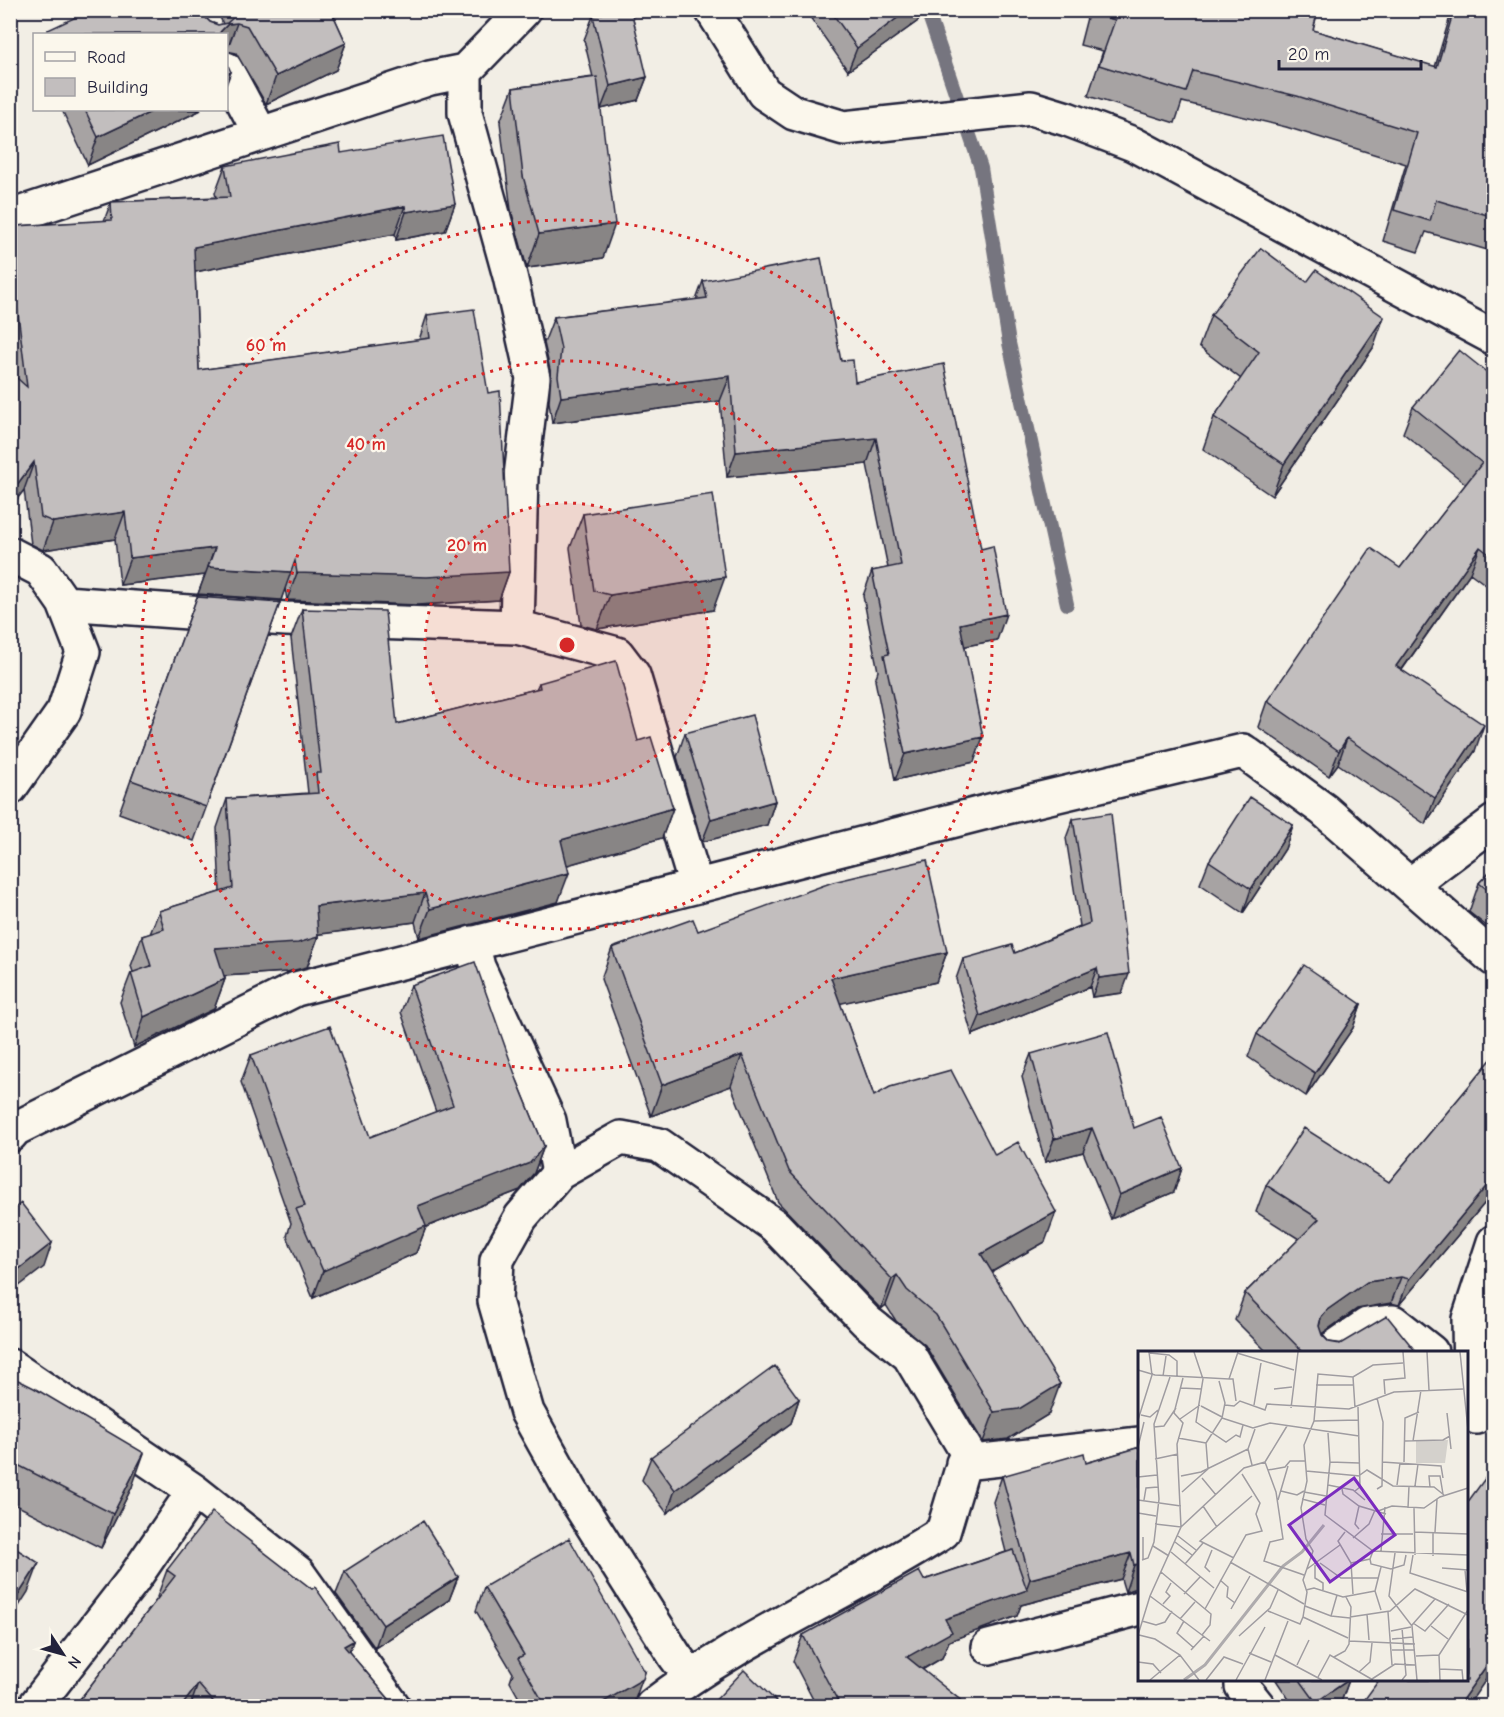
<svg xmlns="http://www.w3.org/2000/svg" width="1504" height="1717" viewBox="0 0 1504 1717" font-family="'Comic Neue',sans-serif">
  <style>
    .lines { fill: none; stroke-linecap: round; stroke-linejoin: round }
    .stream { stroke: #76747f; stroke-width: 14 }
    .street-casing { stroke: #22223b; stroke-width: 38 }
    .street { stroke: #fbf7ec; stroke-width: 33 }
    .wall { fill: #a7a3a3; stroke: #22223b; stroke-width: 1.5 }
    .shaded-wall { fill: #888585; stroke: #22223b; stroke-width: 1.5 }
    .building { fill: #c2bebe; stroke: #22223b; stroke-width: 1.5 }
    .ring { fill: none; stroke: #d62828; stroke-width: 3; stroke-dasharray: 3 6 }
    .inset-river { fill: none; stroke: #aeabad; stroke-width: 3 }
    .inset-road { fill: none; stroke: #9f9ca1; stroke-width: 1.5 }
    .view { fill: #7b2cbf; fill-opacity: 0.15; stroke: #7b2cbf; stroke-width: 3 }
    .inset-edge { fill: none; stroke: #22223b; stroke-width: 3 }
    .centre { fill: #d62828; stroke: #fbf7ec; stroke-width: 3 }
    .ring-label { font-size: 18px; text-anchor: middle; font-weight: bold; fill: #d62828; stroke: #fbf7ec; stroke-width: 4.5; stroke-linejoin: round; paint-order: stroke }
  </style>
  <rect width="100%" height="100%" fill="#f2eee5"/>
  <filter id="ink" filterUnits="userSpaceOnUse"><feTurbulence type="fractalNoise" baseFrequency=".0167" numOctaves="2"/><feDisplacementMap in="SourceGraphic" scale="12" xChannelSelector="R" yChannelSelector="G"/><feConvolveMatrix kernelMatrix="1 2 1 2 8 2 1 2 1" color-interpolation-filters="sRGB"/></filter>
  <g filter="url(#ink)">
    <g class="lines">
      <path class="stream" d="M927,10l54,158 28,175 58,261"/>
      <g class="street-casing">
        <path id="street" d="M712,10l52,83 30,20 50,15 187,-20 36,11 66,25 361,194
          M226,69l34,64
          M465,71v42l45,163 23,102 -12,98 -4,151
          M10,217l420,-139 35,-7 59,-61
          M10,554l31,16 23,33 19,49 -19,59 -54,77
          M64,603l222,16 231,8 100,27 16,21 63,211
          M1410,885l84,-63
          M472,943l6,24 71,154 10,52
          M10,1135l5,-6 281,-140 698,-179 249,-59 81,59 170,149
          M1328,1352l39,-27 26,-3 38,30
          M10,1366l184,125 104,82 95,133
          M1476,1417l-6,-33 -1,-65 25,-77
          M963,1463l177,-19
          M989,1647l151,-39
          M1242,1680v6l16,20
          M35,1706l98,-126 61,-89
          M652,1706c87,-69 197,-113 291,-174l24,-80 -58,-97 -43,-34 -91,-95 -116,-81 -38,-7 -62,35 -38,44 -24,43 -2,41 32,111 44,79 104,165 15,20"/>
      </g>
      <use href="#street" class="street"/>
    </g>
    <path class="wall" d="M217,10h114l15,33 -10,27 -70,34 -30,-51 -10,-2v-17h-179l1,-4 155,-15 7,7 8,3 5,-1z
      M805,10h116l-3,11 -70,50z
      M1089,10h229l-5,20 122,37 17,-57h42v242l-68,-20 -8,20 -35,-11 23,-77 -120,-37 -104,-25 -7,21 -87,-27 15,-45 -23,-6z
      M593,16l54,61 -9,23 -37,9 2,149 -76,10 -16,-58 -11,-88 13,-34 80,-11 -9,-37z
      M62,110h139l-113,55z
      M341,153l114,51 -10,27 -49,9 -1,-6 -200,38 4,98 220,-30 8,-25 82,257 -10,28 -82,5 -130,-5 -2,-12 -4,12 -83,-6 7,-19 -85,10 -5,-46 -72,11 -12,-6 -7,-54 -14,18v-136l2,2 -2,-13v-121l6,-14 88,-5 7,-19 105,-5 -1,-4 10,-27z
      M703,281l138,80 14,21 142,258 -32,6 9,116 -79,18 -20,-100 3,-9 -15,-75 9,-25 16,-3 -21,-104 -140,13 -7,-76 -168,22 -3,-21 2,-28 -7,-31 10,-26 142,-17z
      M1307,282l66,66 -101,148 -69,-47 11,-32 27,-38 -42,-32 12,-32z
      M1494,378v213l-24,-18 -68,97 73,81 -50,73 -87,-60 -9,12 -71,-49 9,-26 133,-133 66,-84 -63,-51 10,-26z
      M583,514l130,96 -116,19 -16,-4 -11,-77z
      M197,597l83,6 -86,238 -75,-28z
      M302,609l95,115 139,-35 3,-6 99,58 35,67 -11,30 -95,27 -9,37 -139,36 -4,-16 -97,12v3l-11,30 -20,5 -63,4 1,3 -11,30 -80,38 -14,-45 11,-29 2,-1 -2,-6 11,-30 8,-2 9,-23 61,-19 -3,-64 10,-29 81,-6 -17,-155z
      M685,733l90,68 -8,24 -65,17 -25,-85z
      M1073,819l49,174 -30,4 -2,-10 -118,48 -16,-56 7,-20 52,-6 65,-27 -14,-88z
      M1293,825l-8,24 -42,64 -43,-29 9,-23z
      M1494,867v65l-25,-20 10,-29z
      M698,931l249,21 -11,30 -96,21 34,93 121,59 50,87 -53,30 57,142 -41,25 -25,3 -58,-97 -29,-24 -10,-16 -5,4 -2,-2 -101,-105 -47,-116 -80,30 -50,-137 11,-31z
      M411,985l106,95 27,66 -10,27 -14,17 -94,37 -10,26 -103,45 -26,-62 4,-13 -50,-141 10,-27 119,82 66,-25 -35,-100z
      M1361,1004l-8,24 -47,68 -58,-39 9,-23z
      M1031,1054l103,74 48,40 -8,24 -63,27 -28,-67 -38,10 -23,-85z
      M1494,1056v136l-95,113 -8,-2 -34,6 -35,25 7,8 88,11h-149l-33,-33 10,-27 54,-54 -43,-27 10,-27 123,-3z
      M10,1376l122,111 -31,61 -91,-46z
      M799,1399l-8,24 -124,90 -25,-33 9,-23z
      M1140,1447v140l-15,5 -4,-13 -100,26 -4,11 -68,25 -7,17 -20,12 47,37h-152l-24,-46 10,-26 121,-55 82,-28 -13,-50 9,-26 84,-13z
      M167,1570l186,71 -4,11 40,47 -3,8h-312l84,-109 -1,-1z
      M345,1571l113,6 -9,23 -74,48 -39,-54z
      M484,1587l150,115 -7,5h-103l-14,-25 3,-9 -37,-62z
      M1276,1680h73l-8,22 -6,5h-41z"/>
    <path class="shaded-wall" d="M908,10h13l-3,11 -70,50 9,-23z
      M237,23l-10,27 -1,1v-17h-7l2,-3 7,-7z
      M346,43l-10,27 -70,34 10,-28z
      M231,72l-5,13v-11z
      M647,77l-9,23 -37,9 9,-23z
      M155,110h46l-113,55 10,-28z
      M455,204l-10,27 -49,9 10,-28z
      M405,206l-10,28 -211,40 10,-27z
      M615,224l-12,34 -76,10 12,-34z
      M1384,317l-11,31 -101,148 12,-32z
      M730,376l-10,25 -168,22 9,-26z
      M876,438l-9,26 -140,13 9,-25z
      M34,462l-10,28 -14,18v-14z
      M125,512l-10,27 -72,11 10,-28z
      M1480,547l-10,26 -84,119 10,-26z
      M215,548l-10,27 -85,10 10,-27z
      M208,567l83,5 -10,28 -83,-6z
      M509,572l-10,28 -82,5 -130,-5 10,-27z
      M725,577l-12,33 -116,19 13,-34z
      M1006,614l-9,26 -46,9 9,-25z
      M1484,725l-9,26 -50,73 10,-26z
      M983,737l-9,25 -79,18 10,-26z
      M1347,738l-9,26 -9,12 10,-25z
      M775,801l-8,24 -65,17 9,-23z
      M673,808l-11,30 -112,32 11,-30z
      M1293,825l-8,24 -42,64 8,-24z
      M569,873l-11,29 -139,36 11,-29z
      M425,893l-10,29 -110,14 11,-30z
      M318,937l-11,30 -20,5 -82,5 10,-29z
      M947,952l-11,30 -116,26 11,-30z
      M1097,968l-7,19 -118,48 8,-19z
      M1129,974l-7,19 -30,4 7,-19z
      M225,979l-11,30 -80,38 10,-30z
      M1361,1004l-8,24 -47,68 9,-23z
      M742,1055l-11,31 -80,30 11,-31z
      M1092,1128l-9,24 -38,10 9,-23z
      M544,1146l-10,27 -14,17 -94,37 -10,26 -103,45 10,-27 95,-65z
      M1182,1168l-8,24 -63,27 8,-24z
      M1494,1177v15l-95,113 10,-26z
      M1056,1212l-11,30 -75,42 11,-30z
      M52,1243l-8,24 -34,26v-17z
      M897,1275l-11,30 -5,4 11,-30z
      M1401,1277l-10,26 -34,6 -40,28 4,-20 6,-7 40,-28z
      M1060,1384l-11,30 -41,25 -25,3 11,-30z
      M799,1399l-8,24 -124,90 8,-23z
      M144,1453l-12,34 -31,61 12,-34z
      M1131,1553l-10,26 -100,26 -4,11 -68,25 -7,17 -45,26 10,-27 38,-38 81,-29 4,-11z
      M39,1563l-11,29 -18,28v-12z
      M1140,1563v24l-15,5 9,-27z
      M458,1577l-9,23 -74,48 8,-23z
      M353,1641l-10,27 1,-22z
      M1494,1655v13l-27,39h-7l2,-7z
      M645,1672l-11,30 -7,5h-32z
      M1349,1680l-8,22 -6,5h-21l2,-5z
      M198,1684l-8,23h-9z
      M389,1699l-3,8h-5z"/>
    <path class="building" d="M91,10h109l3,5 7,7 8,3 9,-2 8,-7 2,-6h94l15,33 -70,33 -29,-50 -10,-3 -9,1 -7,7 -2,3h-169l-2,-4z
      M616,10h15l16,67 -37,9 -17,-70z
      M830,10h78l-51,38z
      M1092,10h226l-5,20 124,37 17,-57h40v207l-58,-17 -6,21 -36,-11 23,-77 -120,-37 -104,-25 -7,21 -87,-27 16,-45 -24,-7z
      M226,61l5,11 -5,2z
      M597,77l18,147 -76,10 -16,-58 -10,-88z
      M85,110h70l-57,27z
      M443,136l12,68 -49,8 -1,-6 -211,41 5,123 231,-32 -3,-23 47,-6 14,84 12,-2 9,181 -82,5 -130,-4 -2,-12 -4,11 -83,-5 7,-19 -85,10 -5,-46 -72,10 -12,-5 -7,-55 -24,32v-122l17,15 -15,-122 5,-1 -1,-38 96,-6 -1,-18 119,-5 -5,-31 115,-22 1,9z
      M1261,248l46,34 9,-12 68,47 -100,147 -70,-47 45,-65 -48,-37z
      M821,258l20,103 12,-1 2,22 89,-18 37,185 12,-3 13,68 -46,10 23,113 -78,17 -21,-99 5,-1 -17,-83 29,-6 -25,-127 -140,14 -6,-76 -169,21 -3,-21 3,-27 -7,-32 153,-19 -4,-17z
      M1459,350l35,28v180l-14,-11 -84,119 88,59 -49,73 -88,-60 -8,13 -72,-50 104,-153 29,20 82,-105 -69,-56z
      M713,494l12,83 -115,18 -16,-4 -11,-77z
      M197,597l83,6 -74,204 -75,-27z
      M302,609l83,2 12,113 143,-36 -1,-5 77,-22 22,80 13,-4 22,71 -112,32 8,33 -139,36 -5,-16 -109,13 2,31 -20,6 -83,5 10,31 -81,38 -13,-44 20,-7 -9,-30 22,-7 -5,-18 74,-23 -6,-89 91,-6 -2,-20h5z
      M752,715l23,86 -64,18 -26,-86z
      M1250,797l43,28 -42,64 -42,-28z
      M1111,813l18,161 -30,4 -2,-10 -117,48 -17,-57 49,-14 3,8 75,-30 -17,-104z
      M927,860l20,92 -116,26 43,118 16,-9 61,-17 44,85 23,-13 38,70 -75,42 79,130 -41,25 -25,3 -58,-97 -29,-25 -10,-15 -5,4 -2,-2 -101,-106 -47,-116 -80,30 -50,-137 81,-29 5,12 135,-49z
      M1494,867v28l-15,-12z
      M475,962l42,118 27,66 -14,17 -112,43 8,20 -103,45 -27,-62 9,-3 -54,-151 79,-29 40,111 83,-32 -42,-120z
      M1304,965l57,39 -46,69 -58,-39z
      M1108,1032l26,96 27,-11 21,51 -63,27 -27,-67 -38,11 -23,-85z
      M1494,1056v121l-85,102 -8,-2 -34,5 -40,28 -6,7 -2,9 3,9 7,7 11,2 47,-28 30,37h-113l-59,-60 74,-74 -53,-34 38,-57 85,54z
      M21,1203l31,40 -42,33v-64z
      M775,1366l24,33 -124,91 -24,-33z
      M10,1376l24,12 110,65 -31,61 -103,-53z
      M1140,1447v116l-6,2 -3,-12 -101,26 -28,-103 82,-23 2,10z
      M1492,1469l2,1v185l-32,45 -2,7h-98l3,-8 14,-19h88v-177z
      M212,1512l100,77 3,-2 38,54 -9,5 45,53 -8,8h-163l-20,-23 -17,23h-107l101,-131 -8,-6z
      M423,1521l35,56 -75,48 -38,-54z
      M569,1538l76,134 -2,7 -48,28h-49l-28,-49 6,-3 -40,-68z
      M10,1545l29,18 -29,45z
      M1013,1550l14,40 -82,29 7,13 -45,25 62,50h-128l-38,-72 116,-64 5,9z
      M744,1670l38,37h-73z
      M1300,1680h48l-32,22z"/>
  </g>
  <circle cx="567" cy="645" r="142" fill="#d62828" fill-opacity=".12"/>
  <g class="ring">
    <circle cx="567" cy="645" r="142"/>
    <circle cx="567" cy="645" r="284"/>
    <circle cx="567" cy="645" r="425"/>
  </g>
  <g transform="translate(1138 1351)">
    <rect width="330" height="330" fill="#f2eee5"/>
    <path d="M310,89l-3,23h-29v-22z" fill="#d4d1cc"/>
    <path class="inset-river" d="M46,329l21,-15 78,-99 19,-14 22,-27"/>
    <path class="inset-road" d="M56,1l9,27 -7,43 30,20 10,-7 4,2 3,-12M289,1l2,38M322,1l8,78M12,2l19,2 8,6v16M99,2l57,17M0,19l17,5 74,4 9,-27M25,25l3,-20M215,26l2,31M91,28h4l3,22M178,34h37M43,37l21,1M136,38l18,-2M247,43l-1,-14 21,-2 -2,-26M239,47l6,24 -1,64 -5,3M87,54l9,1 6,-5 25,9 2,-6 82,5 45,-17 69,-3M116,54l7,-42M63,55l21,11M153,57l7,-56M309,62l4,36M3,64l9,2 8,-7M84,67l31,10 17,-5 89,13M42,68l20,-14M0,69l14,-45 -3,-23M176,70l45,-1M16,76l10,-1 12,-18M190,82l2,29 -5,53 48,36 95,4M40,87l28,5M266,90l39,-1 7,-4M275,90l8,-51M68,92l16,-25 3,-15 -6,-22M0,96l6,-25M17,108l23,-5M127,111l11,30 7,47 -13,3 -6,19 40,14M192,111l29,1M244,111l59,4 2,12M266,111l1,-44 14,-6M114,114l-4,-16 7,-20M130,119l17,-3 5,-6h16M168,120l54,5M222,124l7,-5 26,16 41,1 10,8M43,125l20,-4 47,-23M0,126l19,-2M64,127l14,17M190,134l25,5 12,10M259,134l3,-22M277,135l3,-22M292,136l-1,-11h11l3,18M204,138l1,5 16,12 27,8M143,140l16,4 7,-4M217,140l5,-4 -2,-80M44,141l26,-23 -2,-26M166,141l22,4M164,148l23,6M0,149l43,6M6,149l2,-12 12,-1M140,149l10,-34M65,155l14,21M221,155l-4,18 4,5M270,157l1,-22M276,157l1,47M240,160l14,-5 32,2 16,-11 28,-9M0,162l18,3M17,173l26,3 63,-59 21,-6 22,-36M207,181l-7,9 13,22 2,31M276,181l54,2M295,181v24M297,181l2,-33M243,183h32M40,185l18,14M5,186v23M215,187l16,-14 6,-14M37,191l17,13M15,195l16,10M243,200l4,-44M33,201l43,36M257,202l-6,43 23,30 5,54M275,204l-3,18 58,19M96,207l-34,-17 52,-45M232,208l1,5 20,5 13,-4 2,-10M4,209l6,-2 6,-16 5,-43 -5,-75 16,-47M92,211l74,42M182,212l21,15h37M213,212l19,-4 3,-8M47,213l18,-21M177,214v13l8,5v7M243,216l-6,24 6,19M304,217l26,2M169,218l33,-24M327,219l2,22M23,221l50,42 -1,11 -8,10M72,221l-5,-5 7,-17M82,229l8,7 -1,10 8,6M168,239l8,-2 29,9 32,-6M46,243l16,-17M12,245l60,45M25,253l7,-8 -4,-4 5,-9M167,255l26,10 19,2M67,258l41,-74 16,-4 -6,-17 4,-11 -18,-29M93,258l19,-33M130,260l32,13 3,-7 4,-25 -4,-12 10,-29 -7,-12 -5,-31 6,-27 -3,-36 10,-24 4,-47 35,3 20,-12 30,-2M250,261l4,53M229,263l2,26M193,265l6,-21M165,266l45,21M212,266l40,-6 25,-22 53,26M42,268l15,-17M4,270l14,4 9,-3 7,-11M46,270l-7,12 17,15M275,272l12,8 24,-27M274,274l23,-26M293,275l17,13M253,280l20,-4M0,284l12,-39 31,-69 -4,-83 6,-21 -9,-10 9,-35M1,284l16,4 25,16 19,25M101,285l31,-28 8,-18M254,288l21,-2M211,290l66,3M53,299l13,-14M254,299h23M111,302l22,9M137,304l47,25M278,305l23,-1M196,306l11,-6 4,-7 2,-37 -5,-10M0,311l15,2 8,9M159,314l12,-25M301,318l23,1 1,10M221,321l11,-10 2,-19M180,326l12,-22 43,25M234,328l23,-15 20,1M12,329l30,-25M68,329l18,-23 19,7M98,329l29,-53M127,329l23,-59M264,329l4,-5 -4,-47M302,329l-1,-25 29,-45"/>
    <path class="view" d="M216,127l41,57 -65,47 -41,-57z"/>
    <rect width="330" height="330" class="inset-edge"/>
  </g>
  <circle cx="567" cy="645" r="9" class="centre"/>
  <g class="ring-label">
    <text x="266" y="351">60 m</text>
    <text x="366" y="450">40 m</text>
    <text x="467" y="551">20 m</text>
  </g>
  <rect width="1504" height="1717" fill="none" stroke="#fbf7ec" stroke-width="36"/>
  <rect x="18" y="18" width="1468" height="1681" fill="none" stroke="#22223b" stroke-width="2" filter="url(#ink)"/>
  <rect x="33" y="33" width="195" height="78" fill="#fbf7ec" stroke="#a4a2a5" stroke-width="1.5"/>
  <rect x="45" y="52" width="30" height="9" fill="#fbf7ec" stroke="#a4a2a5" stroke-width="1.5"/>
  <text x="87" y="63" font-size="18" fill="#22223b">Road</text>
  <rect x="45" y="78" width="30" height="18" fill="#c2bebe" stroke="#a4a2a5" stroke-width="1.5"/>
  <text x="87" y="93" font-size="18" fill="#22223b">Building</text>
  <g transform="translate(63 1654) rotate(126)" stroke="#fbf7ec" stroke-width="4.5" paint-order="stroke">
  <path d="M0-4.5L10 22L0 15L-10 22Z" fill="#22223b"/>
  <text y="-9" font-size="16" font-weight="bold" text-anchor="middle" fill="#22223b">N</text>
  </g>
  <path d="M1279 60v9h142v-9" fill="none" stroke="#22223b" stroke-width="3"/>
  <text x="1288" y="60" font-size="18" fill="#22223b" stroke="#fbf7ec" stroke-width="4.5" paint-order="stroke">20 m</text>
</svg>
